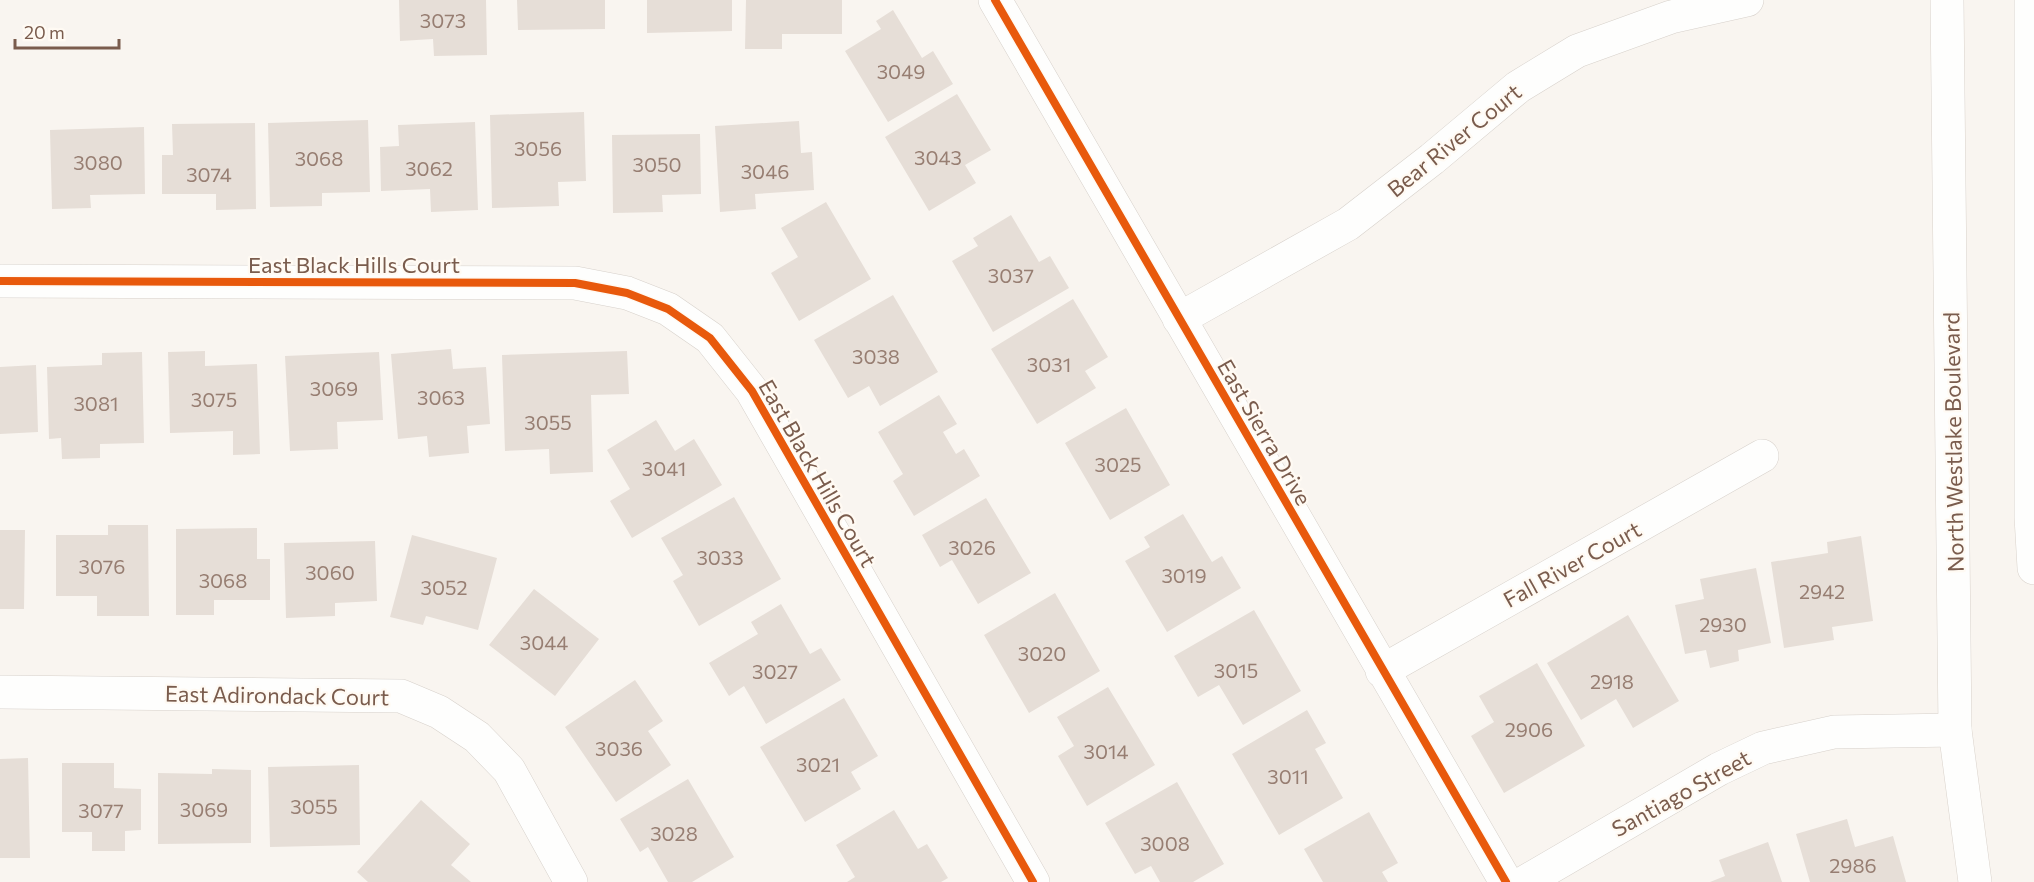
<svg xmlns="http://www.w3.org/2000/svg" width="2034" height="882" viewBox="0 0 2034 882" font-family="Commissioner,sans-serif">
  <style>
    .building { fill: #e6ded7 }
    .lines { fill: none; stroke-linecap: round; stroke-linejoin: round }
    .street-casing { stroke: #d7d1cb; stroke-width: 34 }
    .secondary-casing { stroke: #d9d2cb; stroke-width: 34 }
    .street { stroke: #fefefd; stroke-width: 33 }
    .secondary { stroke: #fefefd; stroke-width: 33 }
    .cycleway-casing { stroke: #fffaf3; stroke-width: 11 }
    .cycleway { stroke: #e8590c; stroke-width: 8 }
    .labels { text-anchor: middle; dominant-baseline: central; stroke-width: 4.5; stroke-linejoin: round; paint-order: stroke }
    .number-label { font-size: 20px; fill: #977e72 }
    .street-label { font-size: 22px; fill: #7a5c4d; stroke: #fffaf3 }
  </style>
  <rect width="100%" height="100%" fill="#f9f5f0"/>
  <path class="building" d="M399,0h87l1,55 -53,1 -1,-17 -33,2z
    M517,0h88v29l-87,1z
    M647,0h85v31l-85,2z
    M746,0h96v34h-60v15h-37z
    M893,10l29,48 11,-7 20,33 -65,38 -43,-71 36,-22 -5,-8z
    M957,94l34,56 -26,15 11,18 -47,28 -44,-74z
    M584,112l2,69 -28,1 1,24 -67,2 -2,-93z
    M368,120l2,72 -48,1v13l-52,1 -2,-84z
    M799,121l2,32 11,-1 2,38 -59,4 1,15 -36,3 -5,-86z
    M475,122l3,88 -47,2 -1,-23 -49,2 -1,-44 19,-1 -1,-21z
    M255,123l1,86 -40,1v-16h-54v-39h11l-1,-31z
    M144,127l1,67 -55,1 1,13 -39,1 -2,-79z
    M700,134l1,60 -39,1 1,17 -50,1 -1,-78z
    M826,202l45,77 -72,42 -28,-48 27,-16 -17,-29z
    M1011,215l28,47 11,-6 19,32 -76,44 -41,-71 26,-15 -5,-8z
    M893,295l45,77 -58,34 -11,-20 -21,12 -34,-58z
    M1073,299l35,58 -23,14 11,17 -59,36 -46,-75z
    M451,349l2,20 33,-2 4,57 -23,2 2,27 -40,4 -2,-21 -29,3 -7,-85z
    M205,351v15l52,-2 3,90 -27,1v-24l-63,2 -2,-81z
    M627,351l2,43 -38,1 2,77 -43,2 -1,-25 -44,2 -3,-96z
    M142,352l2,91 -44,1v14l-38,1 -1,-21 -12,1 -2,-72 55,-2v-12z
    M379,352l4,68 -46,2 1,27 -48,2 -5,-95z
    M36,365l2,67 -38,2v-67z
    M939,395l18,29 -14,8 13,22 8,-5 16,27 -66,40 -21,-35 10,-7 -25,-42z
    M1126,408l44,77 -60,35 -45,-77z
    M656,420l19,31 19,-12 28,46 -90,53 -22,-37 20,-12 -23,-39z
    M734,497l47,82 -82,47 -26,-45 10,-6 -22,-37z
    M986,498l45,75 -53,31 -26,-44 -12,7 -18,-32z
    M1183,514l29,48 10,-6 19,32 -74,44 -42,-71 25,-14 -6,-10z
    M108,525h40l1,91h-52v-20h-41v-61h52z
    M257,528v31h13v41h-56v15h-38v-86z
    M0,530h25l-1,79h-24z
    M412,535l85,23 -19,72 -52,-14 -3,9 -33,-8z
    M1861,536l12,85 -41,6 2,13 -50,8 -13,-86 57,-9 -1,-11z
    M375,541l2,60 -42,2v13l-49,2 -2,-75z
    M1756,568l15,75 -33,7 1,11 -29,7 -4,-18 -21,4 -10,-49 29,-6 -4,-20z
    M534,589l65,50 -44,57 -66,-51z
    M1055,593l45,78 -71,42 -45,-78z
    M781,604l29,50 11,-6 20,32 -75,44 -22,-38 -15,10 -20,-33 49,-29 -7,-12z
    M1254,610l47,81 -58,34 -24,-40 -21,12 -24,-41z
    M1628,615l51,86 -46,27 -17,-29 -35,21 -34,-57z
    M1537,663l48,83 -81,47 -33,-57 23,-14 -15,-26z
    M635,680l28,41 -15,10 23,34 -55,37 -51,-75z
    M1108,687l47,78 -68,41 -29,-50 16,-10 -17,-29z
    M844,698l34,58 -27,16 10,17 -56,33 -45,-75z
    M1307,710l19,33 -11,6 28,49 -64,37 -47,-81z
    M28,758l2,100h-30v-99z
    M62,763h52v25l27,1v41l-16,1v20h-33v-19h-30z
    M359,765l1,80 -90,2 -2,-80z
    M212,769l39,1v73l-93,1v-71l54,1z
    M688,779l46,78 -42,25h-24l-20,-35 -8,5 -20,-33z
    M1177,782l47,82 -31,18h-33l-9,-16 -16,8 -30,-51z
    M421,800l49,44 -19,21 20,17h-103l-11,-10z
    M894,810l24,39 9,-5 21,34 -7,4h-94l8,-5 -19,-32z
    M1369,812l29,51 -16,9 6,10h-65l-19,-33z
    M1847,819l8,28 38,-11 13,46h-96l-14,-48z
    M1768,842l14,40h-72l15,-6 -6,-16z"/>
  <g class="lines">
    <g class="street-casing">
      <path id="street" d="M995,0l511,882
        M0,281l575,2 52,10 41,16 42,29 42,53 281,491
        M1179,319l169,-95 84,-65 86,-72 59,-36 94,-34 76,-17
        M1382,671l380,-215
        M0,692l401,4 38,16 38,25 32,33 62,112
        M1525,882l194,-113 44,-21 71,-16 121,-2"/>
    </g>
    <g class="secondary-casing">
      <path id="secondary" d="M1947,0l8,730 20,152
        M2031,0v517l3,51"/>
    </g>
    <use href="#street" class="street"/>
    <use href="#secondary" class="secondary"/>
    <g class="cycleway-casing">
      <path id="cycleway" d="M995,0l511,882
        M0,281l575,2 52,10 41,16 42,29 42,53 281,491"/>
    </g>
    <use href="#cycleway" class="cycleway"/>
  </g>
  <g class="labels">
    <g class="number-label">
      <text x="443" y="20">3073</text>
      <text x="901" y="71">3049</text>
      <text x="538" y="148">3056</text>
      <text x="938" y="157">3043</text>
      <text x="319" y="158">3068</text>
      <text x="98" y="162">3080</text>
      <text x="657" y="164">3050</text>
      <text x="429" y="168">3062</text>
      <text x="765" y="171">3046</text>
      <text x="209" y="174">3074</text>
      <text x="1011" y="275">3037</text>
      <text x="876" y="356">3038</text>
      <text x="1049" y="364">3031</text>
      <text x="334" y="388">3069</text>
      <text x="441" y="397">3063</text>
      <text x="214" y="399">3075</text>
      <text x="96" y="403">3081</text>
      <text x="548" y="422">3055</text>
      <text x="1118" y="464">3025</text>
      <text x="664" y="468">3041</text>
      <text x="972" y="547">3026</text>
      <text x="720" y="557">3033</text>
      <text x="102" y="566">3076</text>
      <text x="330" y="572">3060</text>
      <text x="1184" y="575">3019</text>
      <text x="223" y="580">3068</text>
      <text x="444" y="587">3052</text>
      <text x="1822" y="591">2942</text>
      <text x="1723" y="624">2930</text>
      <text x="544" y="642">3044</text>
      <text x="1042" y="653">3020</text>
      <text x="1236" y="670">3015</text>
      <text x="775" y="671">3027</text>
      <text x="1612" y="681">2918</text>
      <text x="1529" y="729">2906</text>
      <text x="619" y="748">3036</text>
      <text x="1106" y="751">3014</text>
      <text x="818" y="764">3021</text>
      <text x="1288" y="776">3011</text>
      <text x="314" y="806">3055</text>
      <text x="204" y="809">3069</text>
      <text x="101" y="810">3077</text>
      <text x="674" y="833">3028</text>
      <text x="1165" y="843">3008</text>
      <text x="1853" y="865">2986</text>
    </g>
    <g class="street-label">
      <text transform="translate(1454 140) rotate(-39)">Bear River Court</text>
      <text x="354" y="264">East Black Hills Court</text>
      <text transform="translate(1265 432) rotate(60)">East Sierra Drive</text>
      <text transform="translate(1953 442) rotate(-91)">North Westlake Boulevard</text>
      <text transform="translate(818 473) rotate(60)">East Black Hills Court</text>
      <text transform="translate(1572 564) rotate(-29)">Fall River Court</text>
      <text transform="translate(277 695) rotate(1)">East Adirondack Court</text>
      <text transform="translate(1681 793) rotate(-29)">Santiago Street</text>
    </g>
  </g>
  <path d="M15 39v9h104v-9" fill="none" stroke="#7a5c4d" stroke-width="3"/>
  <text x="24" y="39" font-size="18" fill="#7a5c4d" stroke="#fffaf3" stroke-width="4.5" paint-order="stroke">20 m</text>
</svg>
